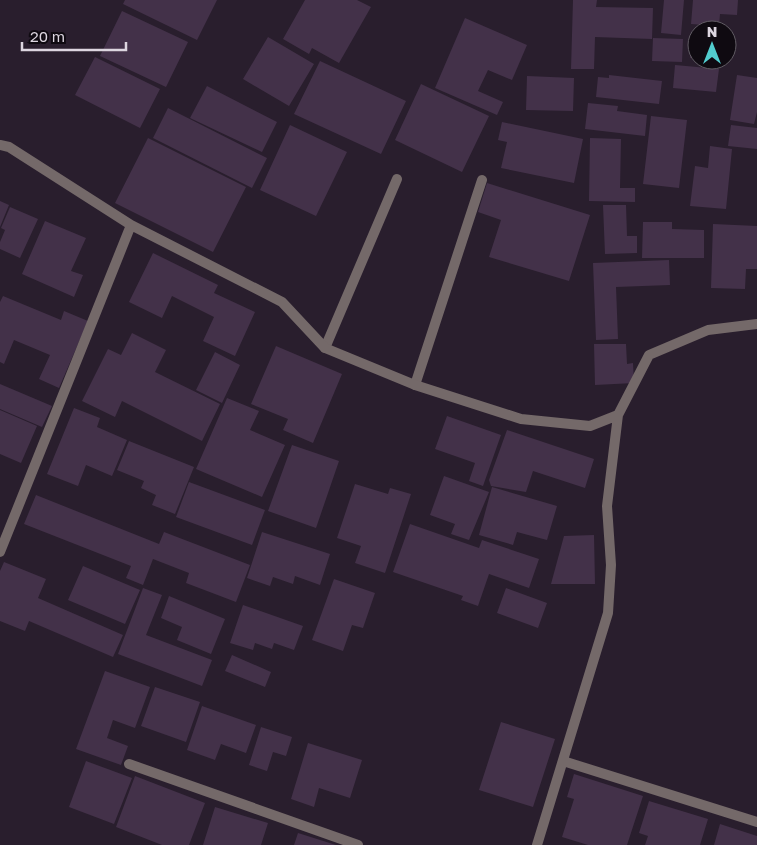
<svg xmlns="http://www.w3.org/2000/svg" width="757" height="845" viewBox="0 0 757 845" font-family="'Golos Text',sans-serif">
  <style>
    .building { fill: #433149 }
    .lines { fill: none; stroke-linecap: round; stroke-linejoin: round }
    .lane { stroke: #746969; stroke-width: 10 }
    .street { stroke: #746969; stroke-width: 10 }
  </style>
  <rect width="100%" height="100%" fill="#291e2d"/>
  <path class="building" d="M125,0h92l-20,40 -74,-36z
    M305,0h52l14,7 -32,56 -27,-15 -3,6 -26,-15z
    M573,0h24l-1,7 57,1 -1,31 -57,-2 -1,32h-23z
    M664,0h20l-3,35 -20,-2z
    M693,0h45l-1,15 -17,-1 -1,12 -28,-2z
    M122,11l66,31 -22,45 -66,-31z
    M465,18l62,27 -15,35 -24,-10 -10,21 25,11 -6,13 -62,-27z
    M692,35h5v23h-7z
    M268,37l46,27 -25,42 -46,-27z
    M653,38l30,1 -1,23 -30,-1z
    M95,57l65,32 -20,39 -65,-33z
    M320,61l86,40 -25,53 -87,-40z
    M675,65l44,4 -3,23 -43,-4z
    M609,75l53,6 -3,23 -63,-7 2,-20 11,1z
    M737,75l20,3v34l-3,12 -24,-4z
    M527,76l47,2 -1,33 -47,-1z
    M421,84l68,32 -27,56 -67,-32z
    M207,86l70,36 -15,30 -72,-34z
    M588,103l30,3 -1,5 30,4 -2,21 -60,-7z
    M168,108l99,50 -15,30 -99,-50z
    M651,116l36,4 -8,68 -36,-4z
    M502,122l81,17 -9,44 -73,-15 6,-26 -9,-2z
    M290,125l57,27 -31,64 -56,-26z
    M731,125l26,3v21l-29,-3z
    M148,138l98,49 -33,65 -98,-49z
    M590,138l31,1 -1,49h15v14l-46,-1z
    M710,146l22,3 -6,60 -36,-3 5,-40 13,2z
    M487,183l103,32 -21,66 -80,-24 12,-37 -23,-8z
    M0,201l9,4 -9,22z
    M603,205h23l1,31h10v17l-32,1z
    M10,207l28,12 -18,39 -20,-9v-7l5,-12 -4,-2z
    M45,221l41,17 -15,33 12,4 -9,22 -52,-23z
    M643,222h29v7l32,1v28h-62z
    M713,224l44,2v43h-11l-1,20 -34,-1z
    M153,253l65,32 -4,8 41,19 -20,44 -32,-15 11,-24 -42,-21 -10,22 -33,-16z
    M669,260l1,25 -54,2 2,52 -22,1 -3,-77z
    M3,296l58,24 3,-9 24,10 -29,67 -20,-9 11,-24 -36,-15 -10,24 -4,-2v-60z
    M132,333l34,17 -11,22 65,32 -18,37 -80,-40 -7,16 -33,-16 26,-52 13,6z
    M594,344h32l1,20 6,-1 1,20 -39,2z
    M276,346l66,28 -29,69 -30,-13 5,-11 -37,-15z
    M215,352l25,13 -18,38 -26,-13z
    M0,384l52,22 -10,21 -42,-18z
    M227,398l32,13 -9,19 35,15 -23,52 -66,-28z
    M74,408l26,10 -3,9 30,13 -15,36 -26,-11 -8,21 -31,-12z
    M0,410l37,16 -16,37 -21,-9z
    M447,416l54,19 -18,51 -14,-5 6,-18 -40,-14z
    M507,430l87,29 -9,29 -52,-17 -7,21 -35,-6 -2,-6z
    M129,441l65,26 -19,47 -23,-9 4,-10 -15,-7 3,-7 -27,-11z
    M292,445l47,16 -23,67 -48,-17z
    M444,476l45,16 -20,48 -18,-6 4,-10 -25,-9z
    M189,482l76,28 -13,35 -76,-28z
    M355,484l33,10 2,-6 21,6 -26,79 -30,-10 6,-17 -24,-8z
    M492,487l65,19 -10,34 -30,-8 -4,13 -34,-10z
    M36,495l123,49 5,-12 86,33 -14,37 -50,-19 3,-10 -36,-14 -10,26 -17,-7 5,-12 -107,-42z
    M410,524l69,24 3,-8 57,19 -10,29 -40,-14 -11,32 -17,-6 2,-4 -70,-24z
    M262,532l68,22 -10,31 -25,-9 -2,8 -20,-7 -3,9 -23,-8z
    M594,535l1,49h-44l13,-48z
    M4,562l42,17 -8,19 85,37 -10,22 -84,-36 -4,10 -25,-10v-50z
    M83,566l57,24 -15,34 -57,-24z
    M334,579l41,14 -12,35 -11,-3 -9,26 -31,-11z
    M143,588l19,7 -16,40 66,25 -10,26 -84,-32z
    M506,588l41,15 -9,25 -41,-15z
    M169,596l56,23 -14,35 -34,-14 5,-13 -21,-9z
    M243,605l60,21 -9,24 -20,-7 -2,6 -17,-6 -2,7 -23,-7z
    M232,655l39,17 -6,15 -40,-16z
    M105,671l45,16 -15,41 -22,-8 -6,18 21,8 -7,19 -45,-16z
    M155,687l45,15 -14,40 -45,-16z
    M202,706l54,19 -10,28 -25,-9 -6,16 -28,-10z
    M501,722l54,17 -22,68 -54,-17z
    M261,727l31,10 -6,19 -13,-4 -6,19 -18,-6z
    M308,743l54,17 -12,38 -31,-10 -5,19 -23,-8z
    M86,761l46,17 -18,46 -45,-17z
    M574,774l69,22 -16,49h-39l-26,-8 12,-38 -7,-2z
    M135,776l70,27 -16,42h-27l-46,-18z
    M649,801l59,18 -8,26h-55l3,-9 -9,-3z
    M215,807l53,16 -7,22h-58z
    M720,824l37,12v9h-43z
    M298,833l38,12h-42z"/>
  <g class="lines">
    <path class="lane" d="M325,348l72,-169
      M415,385l67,-205"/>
    <path class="street" d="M0,145l9,2 122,78 151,77 43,46 90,37 106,34 69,7 28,-11
      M0,552l131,-327
      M563,761l194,61
      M129,764l229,81
      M537,845l71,-232 3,-48 -4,-59 11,-91 31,-60 59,-25 49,-6"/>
  </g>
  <g transform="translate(712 45)"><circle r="24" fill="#0f0a11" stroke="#615c64"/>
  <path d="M0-4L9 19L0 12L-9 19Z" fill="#52cdcf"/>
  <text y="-8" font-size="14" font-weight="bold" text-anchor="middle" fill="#ddd6e0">N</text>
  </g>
  <path d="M22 42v8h104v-8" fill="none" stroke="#ddd6e0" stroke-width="2.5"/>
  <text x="30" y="42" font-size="15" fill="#ddd6e0" stroke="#0f0a11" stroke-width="4" paint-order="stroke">20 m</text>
</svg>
